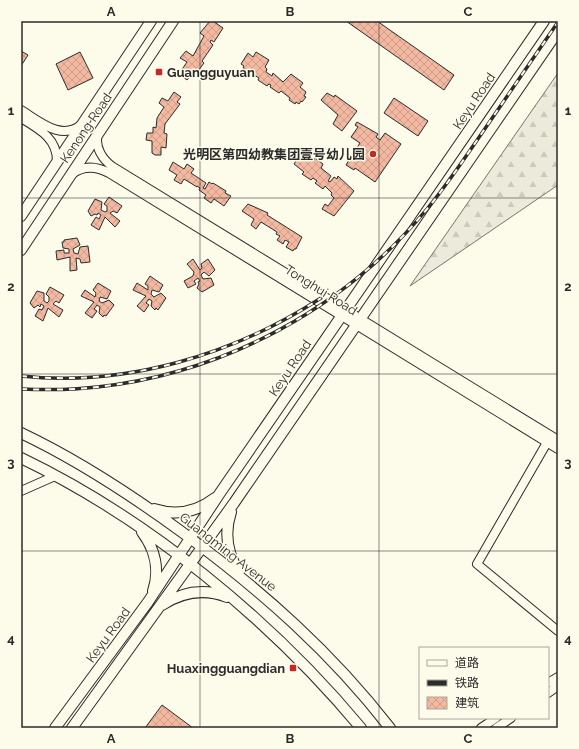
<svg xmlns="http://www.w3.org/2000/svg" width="579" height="749" viewBox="0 0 579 749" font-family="Raleway,'Noto Sans SC',sans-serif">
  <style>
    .forest { fill: url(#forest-firs); stroke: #74746e }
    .building { fill: url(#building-cross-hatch); stroke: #2b2b2b }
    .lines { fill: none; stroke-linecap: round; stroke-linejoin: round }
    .minor-casing { stroke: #2b2b2b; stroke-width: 10 }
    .major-casing { stroke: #2b2b2b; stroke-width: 12 }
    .minor { stroke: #fdfbea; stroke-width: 8 }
    .major { stroke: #fdfbea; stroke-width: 10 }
    .rail-casing { stroke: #2b2b2b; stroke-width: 3.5 }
    .rail { stroke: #fdfbea; stroke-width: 2; stroke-dasharray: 6; stroke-linecap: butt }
    .grid { fill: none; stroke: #2b2b2b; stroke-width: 1; stroke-opacity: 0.55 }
    .poi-dot { fill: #c62828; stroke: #fdfbea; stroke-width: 1.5 }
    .labels { text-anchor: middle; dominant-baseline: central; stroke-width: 3; stroke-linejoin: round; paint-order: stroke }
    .poi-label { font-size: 13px; font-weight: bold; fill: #2b2b2b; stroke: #fdfbea; text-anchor: end }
    .street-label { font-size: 13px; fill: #2b2b2b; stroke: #fdfbea }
    .neatline { fill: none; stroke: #2b2b2b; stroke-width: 1.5 }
    .grid-label { font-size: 13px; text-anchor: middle; font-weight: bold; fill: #2b2b2b }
  </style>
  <defs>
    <pattern id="forest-firs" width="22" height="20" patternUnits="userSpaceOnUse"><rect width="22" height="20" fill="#ecebdb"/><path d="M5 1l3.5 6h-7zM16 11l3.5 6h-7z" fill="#cbcabc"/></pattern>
    <pattern id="building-cross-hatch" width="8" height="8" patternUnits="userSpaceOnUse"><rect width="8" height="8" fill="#f2b8a0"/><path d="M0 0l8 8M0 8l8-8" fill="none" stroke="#d09e8a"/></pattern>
  </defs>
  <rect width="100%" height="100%" fill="#fdfbea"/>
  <path class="forest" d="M558,73v112l-148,101z"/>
  <path class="building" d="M210,21h3l10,7 -9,14 -3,-2 -1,2 3,3 -11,16 2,2 -6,8 -2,-1 -9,10 -8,-6 8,-12 -7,-4 6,-7 7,5 11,-20 -4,-3z
    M346,21h31l77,54 -10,15z
    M21,51l7,4 -7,11z
    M80,52l13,26 -25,12 -12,-26z
    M256,52l13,8 -4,7 2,2 -1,3 6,4 1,-3 10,9 8,-8 12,9 -3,4 6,5 -2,4 2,1 -4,5 -1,-1 -2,3 -3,-2 -1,2 -6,-4 1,-2 -9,-7 -2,2 -9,-6 1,-2 -2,-1 -2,2 -9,-6 1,-2 -16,-10 1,-2 -3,-2 7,-11 5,4z
    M174,92l7,5 -4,5 3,2 -15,20 -1,9 3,1 -1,14 -5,-1v8h-6l-3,-2v-12l-6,-1 1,-7h6v-6l3,1 1,-10 7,-11 -5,-4 3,-5 6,3z
    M327,93l7,4 1,-2 22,16 -15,20 -9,-7 5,-9 -17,-15z
    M394,98l34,23 -10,15 -34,-23z
    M357,122l21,12 -2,3 4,3 5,-7 16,11 -26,38 -20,-14 -1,2 -8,-5 14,-22 -9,-6 7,-10 -3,-2z
    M301,153l12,8 2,-3 8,6 -2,4 10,8 -3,5 2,1 4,-5 3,2 1,-3 16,15 -20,25 -12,-7 3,-5 3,2 6,-8 -3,-3 1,-2 -7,-7 -2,3 -8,-6 2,-2 -4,-3 -2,2 -9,-6 2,-2 -10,-8z
    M173,162l11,7 3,-5 7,5 -3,4 15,10 -3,5 2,1 4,-7 3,2 1,-1 13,8 -1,2 6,3 -7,10 -10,-7 -3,4 -7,-5 2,-3 -7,-5 1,-2 -3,-2v1l-13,-8 -3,5 -7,-4 3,-5 -8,-5z
    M109,197l13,9 -5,7 -4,-2 -3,2 10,8 -5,6 -10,-10 -6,13 -8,-5 5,-8 3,2 2,-4 -3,-2 -1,2 -2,-1 -4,2 -3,-5 7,-12 7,3 -1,8 4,2 2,-1v-5l-3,-2z
    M248,204l20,9 -1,2 35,22 -6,12h-2l-1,2 -7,-4 3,-5 -4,-2 -2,4 -6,-4 3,-4 -4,-2 1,-2 -16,-10 -5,7 -5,-4 3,-6 -12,-8z
    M77,238l3,7 -7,4 1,4 4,1 2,-7 8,-1 2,16 -9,1 -1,-4 -4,-1 1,12 -7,1v-14l-13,3 -1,-9 8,-1v3h5v-4l-6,-1 -1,-6h2v-2z
    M193,259l7,11 2,-2 -1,-4 7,-5 7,11 -6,6 -5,-4 -3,3 2,4 8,-1 3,7 -12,7 -5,-4 2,-4 -1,-2 2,-1 -2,-3 -4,3 2,3 -8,4 -4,-7 9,-5 1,-4 -7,-8z
    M150,276l13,9 -4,7 -7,-2 -1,4 3,3 7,-4 5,5 -8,12 -2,-2 -1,2 -4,-4 1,-5 -3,-2 -3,4 3,2 -5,7 -7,-6 9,-10 -13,-6 4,-7 11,7v-4l-3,-2z
    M98,283l13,8 -4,8 -7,-2 -1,4 3,2 7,-3 5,5 -8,11 -2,-1 -1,2 -4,-4 1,-6 -3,-2 -3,4 3,2 -5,7 -7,-5 9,-11 -13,-6 4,-6 10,7 1,-4 -3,-3z
    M50,287l14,8 -5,8 -3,-2 -3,3 10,6 -4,7 -11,-9 -5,13 -8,-5 4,-7 3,1 2,-4 -3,-2 -1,3 -2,-2 -4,3 -4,-5 7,-12 7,2v8l3,2 2,-2v-4l-3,-3z
    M162,705l31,23h-48z"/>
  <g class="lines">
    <g class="minor-casing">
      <path id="minor" d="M21,110c18,11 41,32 61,14
        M21,118c18,11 36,20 36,43
        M98,134c-4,13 5,26 15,33l445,273
        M72,174c12,-9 24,-8 37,-1l449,276
        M549,439l-72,125 81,67
        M21,491l34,-15
        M548,683l10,-6
        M548,693l10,-7
        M481,728l15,-10
        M496,728l15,-10"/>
    </g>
    <g class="major-casing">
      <path id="major" d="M21,216l130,-195
        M21,250l152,-229
        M21,433c59,28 112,63 165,102 77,57 145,117 204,193
        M21,458c127,61 250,162 340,270
        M154,509c22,7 43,3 61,-11
        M231,512c-7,21 -4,41 8,60
        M142,532c13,17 18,38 11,59
        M162,605c20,-13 42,-17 65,-8
        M55,728l93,-126 72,-109 324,-472
        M72,728l162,-225 324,-472"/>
    </g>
    <use href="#minor" class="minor"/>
    <use href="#major" class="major"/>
    <g class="rail-casing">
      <path id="rail" d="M21,376c105,11 212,-21 300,-78
        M21,389c26,1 51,1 76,-2 128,-14 248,-79 330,-178 20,-24 37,-50 55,-76 25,-37 51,-74 76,-111"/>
    </g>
    <use href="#rail" class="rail"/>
  </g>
  <path class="grid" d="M200,21v707M379,21v707M21,198h537M21,374h537M21,551h537"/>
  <g class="poi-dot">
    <rect x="155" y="68" width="8" height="8" rx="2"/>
    <circle cx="373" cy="154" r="4"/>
    <rect x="289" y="664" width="8" height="8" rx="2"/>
  </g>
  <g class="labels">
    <g class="poi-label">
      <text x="167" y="72" text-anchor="start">Guangguyuan</text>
      <text x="365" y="154">光明区第四幼教集团壹号幼儿园</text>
      <text x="285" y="668">Huaxingguangdian</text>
    </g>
    <g class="street-label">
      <text transform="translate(474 101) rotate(-56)">Keyu Road</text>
      <text transform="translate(86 128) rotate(-56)">Kenong Road</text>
      <text transform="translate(321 290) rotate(32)">Tonghui Road</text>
      <text transform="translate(290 368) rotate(-56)">Keyu Road</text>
      <text transform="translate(228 552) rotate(38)">Guangming Avenue</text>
      <text transform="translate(108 635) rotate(-54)">Keyu Road</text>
    </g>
  </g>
  <rect width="579" height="749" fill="none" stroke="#fdfbea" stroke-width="44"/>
  <rect x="419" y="647" width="130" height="72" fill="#fdfbea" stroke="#a9a89e"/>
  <rect x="427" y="660" width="20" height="6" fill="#fdfbea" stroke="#a9a89e"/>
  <text x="455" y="667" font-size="12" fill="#2b2b2b">道路</text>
  <rect x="427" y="680" width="20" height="6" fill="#2b2b2b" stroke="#a9a89e"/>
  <text x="455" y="687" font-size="12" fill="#2b2b2b">铁路</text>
  <rect x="427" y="697" width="20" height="12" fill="url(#building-cross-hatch)" stroke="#a9a89e"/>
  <text x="455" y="707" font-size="12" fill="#2b2b2b">建筑</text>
  <rect x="22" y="22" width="535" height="705" class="neatline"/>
  <g class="grid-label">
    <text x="111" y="16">A</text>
    <text x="290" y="16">B</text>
    <text x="468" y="16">C</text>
    <text x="11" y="115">1</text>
    <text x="568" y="115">1</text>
    <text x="11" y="291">2</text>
    <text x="568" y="291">2</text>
    <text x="11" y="467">3</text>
    <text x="568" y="467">3</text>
    <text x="11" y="643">4</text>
    <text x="568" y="643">4</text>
    <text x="111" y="743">A</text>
    <text x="290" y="743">B</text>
    <text x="468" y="743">C</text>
  </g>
</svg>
